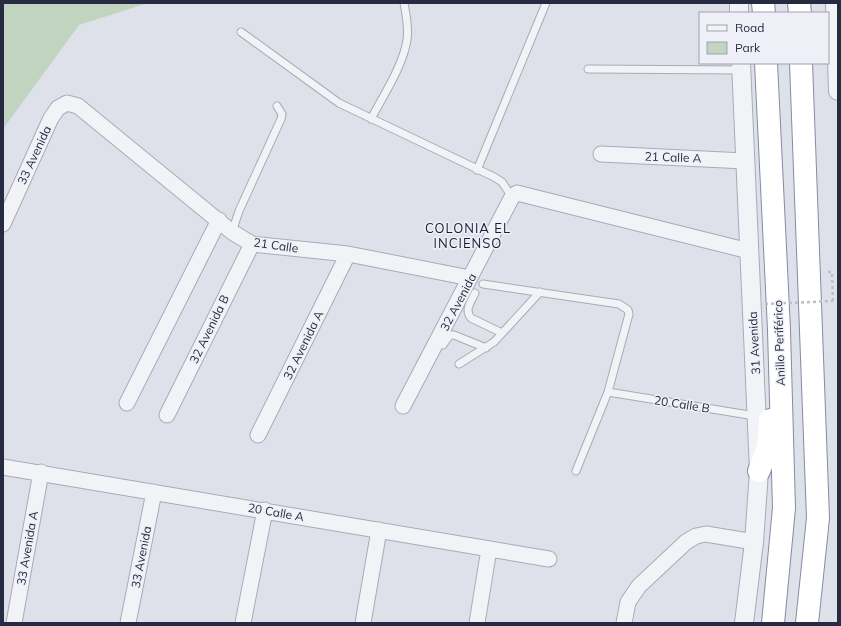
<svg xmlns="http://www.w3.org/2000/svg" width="841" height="626" viewBox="0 0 841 626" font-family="Mulish,sans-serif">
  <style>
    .green { fill: #c1d4bf }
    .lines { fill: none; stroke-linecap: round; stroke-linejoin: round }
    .service-casing { stroke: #a8aab8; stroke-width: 9 }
    .minor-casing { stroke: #a8aab8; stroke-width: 17 }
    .tertiary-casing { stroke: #a8aab8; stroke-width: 20 }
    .trunk-casing { stroke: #858ba2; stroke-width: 24 }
    .path { stroke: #bdbfc8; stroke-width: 2.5; stroke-dasharray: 3 3; stroke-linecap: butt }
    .service { stroke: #f2f3f7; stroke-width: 7 }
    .minor { stroke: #f2f3f7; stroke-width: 15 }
    .tertiary { stroke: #f2f3f7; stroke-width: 18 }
    .trunk { stroke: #fff; stroke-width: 22 }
    .path-bridge { stroke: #bdbfc8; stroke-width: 2.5; stroke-dasharray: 3 3; stroke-linecap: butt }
    .labels { text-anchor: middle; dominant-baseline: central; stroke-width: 3; stroke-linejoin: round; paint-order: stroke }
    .street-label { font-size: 12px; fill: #262b42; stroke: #eff0f7 }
    .neighbourhood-label { font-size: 13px; letter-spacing: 1px; fill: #191d33; stroke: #eff0f7 }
  </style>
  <rect width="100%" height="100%" fill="#dfe1ea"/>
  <path class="green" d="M3,3h145l-69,22 -76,104z"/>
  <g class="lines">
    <g class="service-casing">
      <path id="service" d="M241,32l98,71 155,74 8,5 10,15
        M588,69l153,1
        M371,119c12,-23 32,-53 36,-79 2,-13 -1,-25 -3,-37
        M477,170l69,-167
        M232,232l7,-21 42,-92 1,-5 -5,-8
        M483,284l136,20 9,6 1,4 -21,78 -32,79
        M475,293c-4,9 -11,17 -4,25l31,15
        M443,345l7,-10h4l32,13
        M459,364l35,-22 46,-50
        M608,392l147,24"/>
    </g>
    <g class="minor-casing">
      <path id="minor" d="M601,154l144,7
        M3,224l48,-106 7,-10 9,-5 11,3 154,126 20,12 96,10 122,24
        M127,403l92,-183
        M403,406l109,-209 5,-4 232,58
        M167,415l85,-171
        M258,435l90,-181
        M3,467l546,92
        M14,623l27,-151
        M128,623l26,-131
        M243,623l22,-113
        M363,623l16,-93
        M477,623l12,-74
        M624,623l4,-21 11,-16 47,-44 10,-6 10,-2 48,8"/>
    </g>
    <g class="tertiary-casing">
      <path id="tertiary" d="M739,3v10
        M835,3l3,88
        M741,63l18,408 -5,71 -10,81"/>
    </g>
    <g class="trunk-casing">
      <path id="trunk" d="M763,3l1,10
        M799,3l1,10
        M766,63l13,267 5,178 -11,115
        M801,63l17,455 -11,105
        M759,471l9,-24 2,-27"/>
    </g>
    <path class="path" d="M828,272h4l1,29"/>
    <use href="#service" class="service"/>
    <use href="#minor" class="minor"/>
    <use href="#tertiary" class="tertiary"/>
    <use href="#trunk" class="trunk"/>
    <path class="path-bridge" d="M765,304l68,-3"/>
  </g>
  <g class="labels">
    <g class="street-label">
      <text transform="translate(34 155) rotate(-65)">33 Avenida</text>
      <text transform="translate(673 157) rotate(2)">21 Calle A</text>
      <text transform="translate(276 245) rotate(8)">21 Calle</text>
      <text transform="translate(458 302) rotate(-62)">32 Avenida</text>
      <text transform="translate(209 329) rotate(-64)">32 Avenida B</text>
      <text transform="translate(754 343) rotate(-93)">31 Avenida</text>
      <text transform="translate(779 343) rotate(-92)">Anillo Periférico</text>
      <text transform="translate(303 345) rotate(-64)">32 Avenida A</text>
      <text transform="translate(682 404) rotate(9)">20 Calle B</text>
      <text transform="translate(276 512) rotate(10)">20 Calle A</text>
      <text transform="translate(27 548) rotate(-80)">33 Avenida A</text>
      <text transform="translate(141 557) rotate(-79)">33 Avenida</text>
    </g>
    <g class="neighbourhood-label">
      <text x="468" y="228">COLONIA EL<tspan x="468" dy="15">INCIENSO</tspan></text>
    </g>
  </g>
  <rect width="841" height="626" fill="none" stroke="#262b42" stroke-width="8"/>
  <rect x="699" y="12" width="130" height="52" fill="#eff0f7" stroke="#9fa1af"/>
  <rect x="707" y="25" width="20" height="6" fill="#f2f3f7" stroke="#9fa1af"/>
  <text x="735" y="32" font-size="12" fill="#262b42">Road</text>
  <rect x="707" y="42" width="20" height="12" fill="#c1d4bf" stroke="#9fa1af"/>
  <text x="735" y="52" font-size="12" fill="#262b42">Park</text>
</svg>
